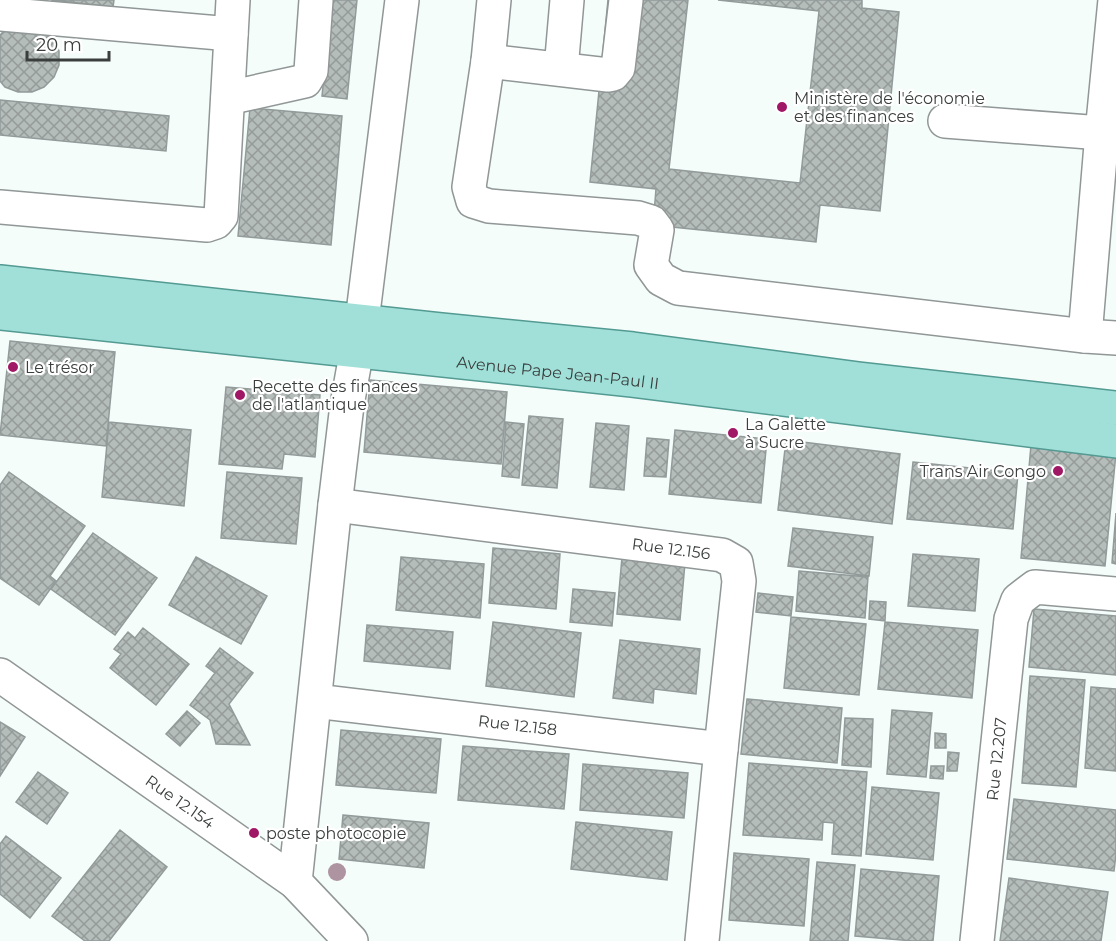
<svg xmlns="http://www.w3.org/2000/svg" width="1116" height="941" viewBox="0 0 1116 941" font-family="Montserrat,sans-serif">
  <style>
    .building { fill: url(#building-cross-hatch); stroke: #939b9a; stroke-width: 1.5 }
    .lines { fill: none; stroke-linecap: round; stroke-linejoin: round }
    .minor-casing { stroke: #909796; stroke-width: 36 }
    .major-casing { stroke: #539a92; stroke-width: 36 }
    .minor { stroke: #fff; stroke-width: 33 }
    .major { stroke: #a0e0d9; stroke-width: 33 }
    .tree { fill: #ae94a0 }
    .poi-dot { fill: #9f1765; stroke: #fff; stroke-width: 2 }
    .labels { text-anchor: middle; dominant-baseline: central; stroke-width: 4.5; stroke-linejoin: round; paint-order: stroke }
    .poi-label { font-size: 16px; fill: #3a3e3d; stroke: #fff; text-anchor: start }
    .street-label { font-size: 16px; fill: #3a3e3d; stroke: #fff }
  </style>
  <defs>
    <pattern id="building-cross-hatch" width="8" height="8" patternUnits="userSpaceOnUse" patternTransform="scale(1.5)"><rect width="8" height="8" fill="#b5bdbb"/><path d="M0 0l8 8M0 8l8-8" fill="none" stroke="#949b99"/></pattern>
  </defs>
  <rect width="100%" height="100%" fill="#f5fdfb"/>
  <path class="building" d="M51,0h63l-1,7z
    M332,0h25l-10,99 -25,-3z
    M608,0h80l-19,169 131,14 19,-172 -101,-11h144v8l37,4 -19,199 -60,-6 -4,37 -163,-17 3,-36 -66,-7z
    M44,29l9,10 6,12v14l-5,12 -10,10 -12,5h-14l-13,-5 -5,-6v-46l5,-5z
    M0,100l169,16 -3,35 -166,-16z
    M250,108l92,8 -11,129 -93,-9z
    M10,341l105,11 -9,94 -106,-11z
    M370,380l137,12 -6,72 -137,-12z
    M226,387l94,8 -5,62 -31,-3 -2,15 -63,-5z
    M529,416l34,3 -6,69 -35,-3z
    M109,422l82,8 -7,76 -82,-9z
    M506,422l18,2 -5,54 -17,-2z
    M596,423l33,3 -5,64 -34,-3z
    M675,430l92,9 -6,64 -92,-9z
    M647,438l22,2 -3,37 -22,-1z
    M786,440l114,14 -8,70 -114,-14z
    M1031,445l85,8 -11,113 -84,-8z
    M913,462l105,11 -5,56 -106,-10z
    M9,472l76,54 -35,50 6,5 -17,24 -39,-27v-93z
    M227,472l75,6 -6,66 -75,-6z
    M1116,513v51l-4,-1z
    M793,528l80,9 -4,39 -81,-10z
    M93,533l64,45 -42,57 -64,-46z
    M493,548l67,6 -4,55 -67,-6z
    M913,554l66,5 -4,52 -67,-5z
    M196,557l71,39 -26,48 -72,-39z
    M401,557l83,7 -4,54 -84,-8z
    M622,557l63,6 -5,57 -63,-6z
    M799,571l69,6 -3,41 -69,-7z
    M573,589l42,4 -3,33 -42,-4z
    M758,593l35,4 -2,19 -35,-4z
    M870,601l16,1 -1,19 -16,-2z
    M1034,609l82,7v59l-87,-8z
    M791,617l75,7 -7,71 -75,-7z
    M493,622l88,11 -7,64 -88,-11z
    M885,622l93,8 -6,68 -94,-9z
    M367,625l86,7 -3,37 -86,-8z
    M143,628l46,36 -33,41 -46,-37 11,-14 -7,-5 14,-17 7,6z
    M620,640l80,9 -4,45 -42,-5 -1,14 -40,-5z
    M220,648l33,25 -24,31 21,41 -34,-1 -6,-24 -20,-15 25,-32 -9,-7z
    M1030,676l55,4 -9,107 -54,-4z
    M1091,687l25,2v82l-31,-3z
    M747,699l95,9 -5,55 -96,-9z
    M892,710l40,3 -6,64 -39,-3z
    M187,711l13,12 -20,23 -14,-12z
    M845,718l28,1 -2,48 -29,-2z
    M0,722l25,15 -25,39z
    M341,730l100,9 -5,54 -100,-8z
    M935,733l11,1v14h-11z
    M463,746l106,8 -5,55 -106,-9z
    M948,752l11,1 -2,18h-10z
    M749,763l118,9 -6,84 -29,-2 2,-31 -11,-1 -1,18 -79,-5z
    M583,764l105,9 -4,45 -104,-8z
    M931,766h13l-1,13 -13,-1z
    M38,772l30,21 -21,31 -31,-22z
    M872,787l67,6 -6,67 -67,-6z
    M1014,799l102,11v44l-2,17 -107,-12z
    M343,815l86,8 -5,45 -85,-9z
    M576,822l96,10 -5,48 -96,-11z
    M120,830l47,37 -58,74h-24l-33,-25z
    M6,836l55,42 -31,40 -30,-24v-50z
    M734,853l75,6 -5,67 -75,-6z
    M817,862l38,3 -7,76h-38z
    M861,869l78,7 -6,65h-20l-58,-5z
    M1009,878l99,14 -7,49h-101z"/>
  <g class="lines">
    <g class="minor-casing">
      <g id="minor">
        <path d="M494,0l-6,61 -19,126 4,14 16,5 149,12 13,4 6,8 -6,35 10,14 17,9 407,48 31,2"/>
        <path d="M0,14l231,20"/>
        <path d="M488,61l120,14 5,-1 5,-6 8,-68"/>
        <path d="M561,69l6,-69"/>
        <path d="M228,98l77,-17 6,-10 5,-71"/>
        <path d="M945,121l157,12"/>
        <path d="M0,207l207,18 9,-3 5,-6 12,-216"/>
        <path d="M1085,336l17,-203 13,-133"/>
        <path id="s1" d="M335,505l387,50 14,8 3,18 -18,168 -19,192"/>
        <path id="s2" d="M0,675l295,207 56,59"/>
        <path id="s3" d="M315,701l406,48"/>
        <path d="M295,882l40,-377 12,-100 15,-84 40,-321"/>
        <path id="s4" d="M977,941l34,-322 7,-19 17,-13 81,7"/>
      </g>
    </g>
    <g class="major-casing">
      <g id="major">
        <path d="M0,282l441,48 192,19 226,30 257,29"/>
        <path id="s5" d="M0,313l632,67 484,61"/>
      </g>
    </g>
    <use href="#minor" class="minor"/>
    <use href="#major" class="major"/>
  </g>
  <circle class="tree" cx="337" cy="872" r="9"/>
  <g class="poi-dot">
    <circle cx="782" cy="107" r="6"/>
    <circle cx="13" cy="367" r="6"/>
    <circle cx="240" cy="395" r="6"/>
    <circle cx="733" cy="433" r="6"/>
    <circle cx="1058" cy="471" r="6"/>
    <circle cx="254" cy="833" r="6"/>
  </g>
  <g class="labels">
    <g class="poi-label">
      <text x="794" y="98">Ministère de l'économie<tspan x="794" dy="18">et des finances</tspan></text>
      <text x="25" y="367">Le trésor</text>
      <text x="252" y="386">Recette des finances<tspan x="252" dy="18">de l'atlantique</tspan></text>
      <text x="745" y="424">La Galette<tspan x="745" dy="18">à Sucre</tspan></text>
      <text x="1046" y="471" text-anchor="end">Trans Air Congo</text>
      <text x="266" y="833">poste photocopie</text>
    </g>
    <g class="street-label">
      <text stroke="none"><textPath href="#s5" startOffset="561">Avenue Pape Jean-Paul II</textPath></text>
      <text stroke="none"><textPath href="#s1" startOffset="339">Rue 12.156</textPath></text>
      <text stroke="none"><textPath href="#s3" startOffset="204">Rue 12.158</textPath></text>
      <text stroke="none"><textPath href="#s4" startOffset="183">Rue 12.207</textPath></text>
      <text stroke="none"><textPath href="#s2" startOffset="220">Rue 12.154</textPath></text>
    </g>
  </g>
  <path d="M27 51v9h82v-9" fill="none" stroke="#3a3e3d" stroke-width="3"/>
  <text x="36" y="51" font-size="18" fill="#3a3e3d" stroke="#ffffff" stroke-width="4.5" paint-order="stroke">20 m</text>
</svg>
